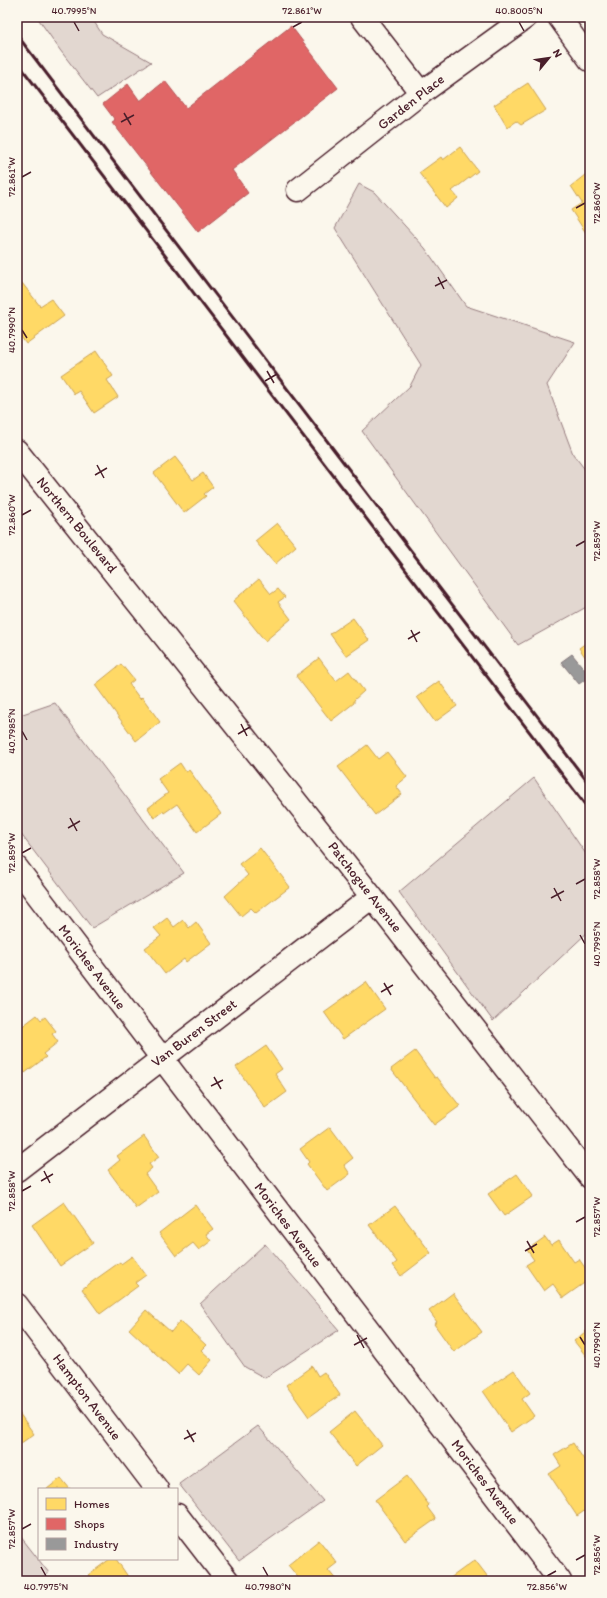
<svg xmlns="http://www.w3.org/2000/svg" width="607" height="1598" viewBox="0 0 607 1598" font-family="Itim,sans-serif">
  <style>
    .green { fill: #e2d7d0; stroke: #967b7e }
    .homes { fill: #ffd966; stroke: #c9a154 }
    .shops { fill: #e06666; stroke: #b35154 }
    .industry { fill: #999; stroke: #817478 }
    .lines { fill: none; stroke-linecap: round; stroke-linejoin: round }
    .minor-casing { stroke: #4a1f2b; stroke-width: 25 }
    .minor { stroke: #fbf7ec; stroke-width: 22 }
    .rail { stroke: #4a1f2b; stroke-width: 3 }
    .ticks { fill: none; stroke: #4a1f2b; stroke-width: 1.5 }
    .labels { text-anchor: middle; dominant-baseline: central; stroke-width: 4; stroke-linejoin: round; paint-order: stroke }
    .street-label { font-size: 14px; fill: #4a1f2b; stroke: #fbf7ec }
    .neatline { fill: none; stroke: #4a1f2b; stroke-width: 1.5 }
    .ticks-label { font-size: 10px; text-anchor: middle; fill: #4a1f2b }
  </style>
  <rect width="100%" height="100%" fill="#fbf7ec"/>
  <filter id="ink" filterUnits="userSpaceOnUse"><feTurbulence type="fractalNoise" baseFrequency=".025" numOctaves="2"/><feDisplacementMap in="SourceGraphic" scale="8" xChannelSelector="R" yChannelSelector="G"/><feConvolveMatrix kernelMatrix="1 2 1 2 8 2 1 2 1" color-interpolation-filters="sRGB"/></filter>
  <g filter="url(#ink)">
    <path class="green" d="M37,17h54l11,17 49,28 -54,36 -37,-48z
      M359,184l15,8 51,56 41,58 109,36 -28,43 26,69 17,22v129l-72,40 -156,-214 48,-45 11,-21 -86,-137z
      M55,703l129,170 -92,55 -75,-99v-113z
      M534,778l56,82v70l-97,91 -94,-129z
      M265,1244l74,86 -74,48 -20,-11 -45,-63z
      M258,1426l65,75 -84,60 -60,-77z
      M17,1532l32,41 -10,8h-22z"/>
    <path class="homes" d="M528,83l18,27 -25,15 -5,-4 -9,6 -13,-22z
      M460,147l18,24 -26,20 6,7 -12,10 -27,-35 22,-16 2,3z
      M590,171v59l-4,3 -15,-23 11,-7 -11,-17z
      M22,283l18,23 11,-7 13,17 -38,28 -9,-13v-44z
      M96,351l17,25 -6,4 11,17 -24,16 -15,-22 -5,3 -13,-19z
      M175,457l18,23 10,-7 10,14 -9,7 2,2 -22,17 -30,-40z
      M277,523l19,23 -21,18 -20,-23z
      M259,579l12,15 7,-5 7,8 -7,5 13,17 -26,22 -32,-40z
      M353,618l16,22 -23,16 -16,-22z
      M590,640v24l-11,-16z
      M319,658l17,23 13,-10 15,20 -10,9v3l-23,18 -35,-45z
      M121,664l13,16 -5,4 11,15 2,-2 18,25 -24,19 -41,-56z
      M439,681l18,25 -22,16 -18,-25z
      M367,745l11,14 9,-7 20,25 -11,9 6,8 -27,21 -37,-48z
      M180,763l6,9 3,-2 32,44 -24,18 -20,-28 -13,9 -1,-2 -9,7 -6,-10 20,-15 -10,-14z
      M260,848l30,39 -34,26 -5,-5 -10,8 -16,-20 23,-21 -9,-11z
      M167,918l7,9 9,-7 6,8 7,-6 15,21 -25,19 -2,-3 -19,15 -20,-26 16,-12 -7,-8z
      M366,982l19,27 -42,30 -19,-27z
      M37,1015l4,5 4,-3 11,14 -4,3 6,8 -15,12 3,3 -21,16 -8,-12v-37l3,4z
      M266,1046l16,23 -7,5 12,18 -22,16 -29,-41z
      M415,1051l20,27 2,-1 23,29 -26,19 -43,-56z
      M330,1127l23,31 -9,7 6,9 -23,17 -20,-27 2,-2 -9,-13z
      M144,1136l15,21 -10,7 3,4 -7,6 13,18 -22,16 -28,-38 12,-10 -3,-4z
      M517,1174l16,22 -29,20 -16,-22z
      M64,1202l29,41 -33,23 -28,-41z
      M195,1205l18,24 -7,5 5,7 -12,9 -6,-7 -17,13 -17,-23z
      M395,1206l36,47 -30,23 -8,-11 4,-3 -28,-37z
      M545,1237l6,8 8,-5 15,22 5,-3 11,16v4l-27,19 -10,-14 -9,7 -18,-26 8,-5 -7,-10z
      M132,1256l14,19 -11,8 3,3 -38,28 -18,-25 38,-27 1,2z
      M453,1293l29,39 -28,20 -20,-28 3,-2 -8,-11z
      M146,1310l25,22 9,-11 26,24 -5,5 11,10 -13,15 -12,-11 -9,10 -49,-45z
      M590,1328v33l-16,-20z
      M312,1366l6,10 6,-4 16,23 -31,22 -23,-32z
      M514,1370l16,23 -8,6 12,17 -23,16 -28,-41z
      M17,1410l17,24 -17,12z
      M355,1411l27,34 -26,21 -27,-34z
      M573,1443l17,26v11l-2,2 2,3v22l-13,9 -28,-42 12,-8 -7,-11z
      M407,1476l22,29 -2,2 9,12 -31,22 -30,-41z
      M61,1478l9,11h-23z
      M319,1540l18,23 -9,7 9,11h-36l-13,-16z
      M110,1559h6l15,22h-39l-4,-6z
      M475,1560l16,21h-41l-1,-2z"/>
    <path class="shops" d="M291,26l47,62 -106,82 16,23 -50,39 -86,-110 3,-2 -12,-16 25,-20 12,17 25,-20 21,27z"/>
    <path class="industry" d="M572,654l18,22 -11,8 -18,-22z"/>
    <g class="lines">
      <g class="minor-casing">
        <path id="minor" d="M362,17l59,76
          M559,17l31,43
          M298,190l123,-97 105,-76
          M17,451l355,446 218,280
          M17,868l543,713
          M17,1170l355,-273
          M17,1305l140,184
          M177,1515l51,66"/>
      </g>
      <use href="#minor" class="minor"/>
      <path class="rail" d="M17,35l573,750
        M17,62l573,749"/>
    </g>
  </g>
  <path class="ticks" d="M74,22l5,9M519,22l5,9M293,27l9,-5M124,113l7,12M121,122l13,-7M22,177l9,-5M576,208l9,-5M438,277l6,12M435,286l12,-6M22,330l5,8M267,371l7,12M265,381l12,-7M97,465l7,13M95,475l12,-7M22,515l9,-5M576,546l9,-5M411,630l6,12M408,639l12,-7M241,724l6,12M22,731l5,9M238,734l12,-7M70,818l7,13M68,828l12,-7M22,853l9,-5M576,884l9,-5M554,888l7,13M551,898l13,-7M580,935l5,9M384,983l7,12M381,992l12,-7M214,1077l7,12M211,1086l12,-6M44,1171l6,12M41,1181l12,-7M22,1191l9,-5M576,1222l9,-5M527,1241l7,12M525,1251l12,-7M357,1335l7,13M580,1337l5,8M354,1345l13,-7M187,1430l7,12M184,1439l12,-6M22,1529l9,-5M576,1560l9,-5M41,1567l5,9M263,1567l5,9M547,1576l9,-5"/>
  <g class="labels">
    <g class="street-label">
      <text transform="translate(411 102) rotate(-38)">Garden Place</text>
      <text transform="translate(77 525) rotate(51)">Northern Boulevard</text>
      <text transform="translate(365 887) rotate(52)">Patchogue Avenue</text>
      <text transform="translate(92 967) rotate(53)">Moriches Avenue</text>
      <text transform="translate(194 1033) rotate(-37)">Van Buren Street</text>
      <text transform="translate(288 1225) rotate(53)">Moriches Avenue</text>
      <text transform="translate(87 1397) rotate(53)">Hampton Avenue</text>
      <text transform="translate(485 1482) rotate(53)">Moriches Avenue</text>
    </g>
  </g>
  <rect width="607" height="1598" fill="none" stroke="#fbf7ec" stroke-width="44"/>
  <rect x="38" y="1488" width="140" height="72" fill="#fbf7ec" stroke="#b4a19f"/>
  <rect x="46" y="1498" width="20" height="12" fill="#ffd966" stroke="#b4a19f"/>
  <text x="74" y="1508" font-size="12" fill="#4a1f2b">Homes</text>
  <rect x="46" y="1518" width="20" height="12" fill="#e06666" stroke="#b4a19f"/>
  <text x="74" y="1528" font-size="12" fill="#4a1f2b">Shops</text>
  <rect x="46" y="1538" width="20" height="12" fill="#999999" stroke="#b4a19f"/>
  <text x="74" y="1548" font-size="12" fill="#4a1f2b">Industry</text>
  <g transform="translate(549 58) rotate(61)" stroke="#fbf7ec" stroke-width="3" paint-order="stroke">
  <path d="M0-3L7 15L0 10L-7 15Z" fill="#4a1f2b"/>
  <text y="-6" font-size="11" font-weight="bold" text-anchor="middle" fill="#4a1f2b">N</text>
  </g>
  <rect x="22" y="22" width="563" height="1554" class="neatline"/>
  <g class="ticks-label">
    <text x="74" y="14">40.7995°N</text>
    <text x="302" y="14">72.861°W</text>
    <text x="519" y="14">40.8005°N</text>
    <text transform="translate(11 177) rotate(-90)" y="4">72.861°W</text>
    <text transform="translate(596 203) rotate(-90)" y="4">72.860°W</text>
    <text transform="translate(11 330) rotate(-90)" y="4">40.7990°N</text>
    <text transform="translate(11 515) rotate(-90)" y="4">72.860°W</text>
    <text transform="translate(596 541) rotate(-90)" y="4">72.859°W</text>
    <text transform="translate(11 731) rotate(-90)" y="4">40.7985°N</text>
    <text transform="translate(11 853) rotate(-90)" y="4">72.859°W</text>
    <text transform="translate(596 879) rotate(-90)" y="4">72.858°W</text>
    <text transform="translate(596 944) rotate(-90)" y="4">40.7995°N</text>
    <text transform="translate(11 1191) rotate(-90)" y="4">72.858°W</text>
    <text transform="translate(596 1217) rotate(-90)" y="4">72.857°W</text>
    <text transform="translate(596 1345) rotate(-90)" y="4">40.7990°N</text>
    <text transform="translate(11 1529) rotate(-90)" y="4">72.857°W</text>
    <text transform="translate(596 1555) rotate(-90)" y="4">72.856°W</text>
    <text x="46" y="1590">40.7975°N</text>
    <text x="268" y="1590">40.7980°N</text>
    <text x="547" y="1590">72.856°W</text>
  </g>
</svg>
